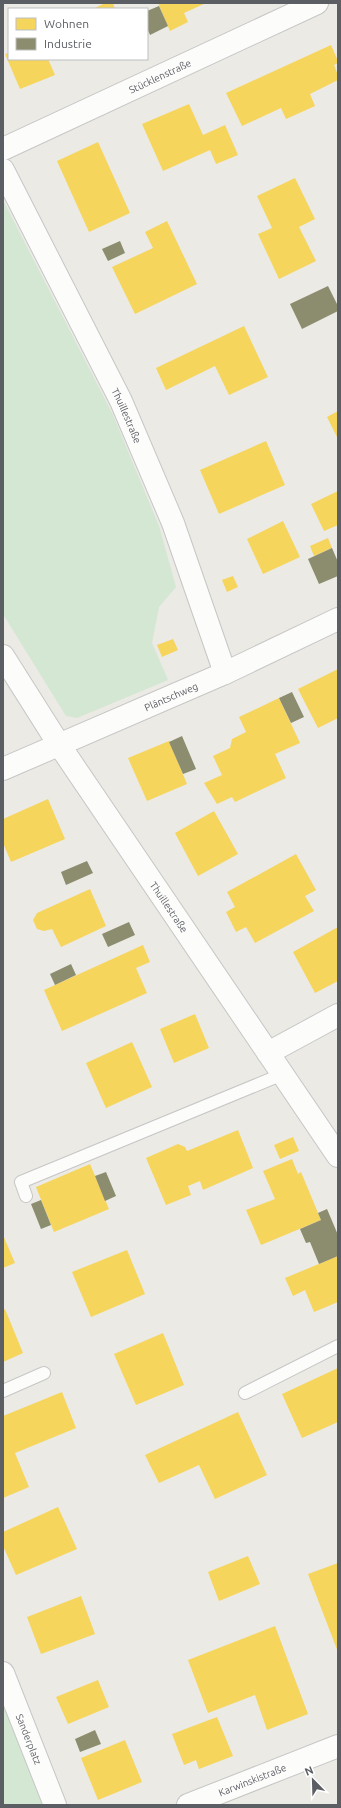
<svg xmlns="http://www.w3.org/2000/svg" width="341" height="1808" viewBox="0 0 341 1808" font-family="Ubuntu,sans-serif">
  <style>
    .green { fill: #d3e7d3 }
    .homes { fill: #f6d55c }
    .industry { fill: #8c8c6e }
    .lines { fill: none; stroke-linecap: round; stroke-linejoin: round }
    .service-casing { stroke: #c7c6c6; stroke-width: 14 }
    .minor-casing { stroke: #c7c6c6; stroke-width: 24 }
    .service { stroke: #fcfcfb; stroke-width: 12 }
    .minor { stroke: #fcfcfb; stroke-width: 22 }
    .labels { text-anchor: middle; dominant-baseline: central; stroke-width: 4; stroke-linejoin: round; paint-order: stroke }
    .street-label { font-size: 10px; fill: #5b5e63; stroke: #fff }
  </style>
  <rect width="100%" height="100%" fill="#ebeae5"/>
  <path class="green" d="M3,200l110,215 46,111 17,61 -17,20 -7,36 16,37 -91,38 -11,-2 -63,-102z
    M3,1702l39,103h-39z"/>
  <path class="homes" d="M105,3h8l2,6h-22z
    M158,3h48l-22,10 4,9 -18,9z
    M331,45l7,16v2l-4,2 4,10v5l-28,14 5,12 -29,13 -5,-11 -39,18 -16,-33z
    M9,53v6h39l7,16 -35,14 -15,-35z
    M189,104l14,31 22,-10 13,30 -22,9 -6,-14 -47,21 -21,-47z
    M98,142l32,71 -41,19 -32,-71z
    M295,178l20,41 -16,8 17,34 -37,18 -21,-45 14,-6 -15,-32z
    M167,221l30,63 -62,30 -23,-47 41,-19 -8,-16z
    M244,326l24,51 -39,18 -14,-29 -49,24 -10,-22z
    M338,411v28l-11,-22z
    M266,441l19,44 -66,29 -19,-44z
    M338,491v34l-14,6 -13,-27z
    M283,521l17,36 -37,17 -16,-35z
    M328,538l4,10 -18,8 -4,-10z
    M233,576l5,11 -11,5 -5,-12z
    M173,639l5,11 -16,7 -5,-12z
    M338,669v49l-20,10 -20,-39z
    M279,698l21,45 -25,11 11,24 -51,24 -3,-5 -15,7 -13,-21 18,-8 -9,-19 17,-8 2,-9 14,-7 -7,-15z
    M169,741l18,43 -40,17 -19,-43z
    M48,799l17,40 -54,23 -8,-19v-24z
    M214,811l24,43 -40,22 -23,-43z
    M296,854l20,36 -11,6 9,15 -59,32 -9,-16 -10,5 -10,-20 9,-5 -8,-15z
    M90,889l16,37 -45,21 -9,-18 -8,2 -7,-2 -4,-9 4,-7z
    M338,927v54l-23,12 -22,-41z
    M143,945l7,17 -14,6 11,25 -85,38 -18,-41z
    M195,1014l14,34 -35,15 -14,-34z
    M132,1042l20,45 -46,21 -20,-45z
    M238,1130l15,38 -50,22 -3,-9 -12,5 3,9 -25,10 -20,-47 32,-14 7,3 2,4z
    M293,1137l6,14 -19,8 -6,-14z
    M292,1159l6,15 3,-2 20,48 -60,25 -15,-35 29,-11 -12,-28z
    M90,1164l19,45 -55,23 -18,-45z
    M3,1235l12,28 -12,5z
    M127,1250l18,44 -54,23 -19,-45z
    M338,1256v46l-24,10 -9,-22 -12,6 -8,-18z
    M5,1309l18,44 -20,9v-52z
    M163,1333l21,52 -48,20 -22,-51z
    M338,1368v54l-36,16 -20,-44z
    M62,1392l14,36 -61,25 14,34 -26,11v-82z
    M238,1412l29,63 -52,24 -16,-34 -40,18 -14,-28z
    M58,1507l19,42 -61,26 -13,-29v-14z
    M248,1556l12,28 -41,17 -11,-29z
    M338,1563v89l-30,-78z
    M81,1596l14,38 -54,20 -14,-37z
    M275,1626l33,88 -41,16 -12,-35 -47,18 -20,-53z
    M98,1680l11,27 -41,17 -12,-27z
    M217,1717l16,39 -34,13 -3,-9 -12,5 -12,-31z
    M125,1740l17,42 -44,18 -17,-42z"/>
  <path class="industry" d="M159,6l9,20 -18,9 -3,-7v-17z
    M120,241l5,12 -17,8 -6,-12z
    M328,286l10,20v5l-36,18 -12,-25z
    M332,548l6,14v14l-19,8 -11,-25z
    M292,692l12,25 -13,6 -12,-25z
    M182,736l14,33 -13,5 -14,-32z
    M87,861l6,12 -27,12 -5,-13z
    M129,922l6,13 -27,12 -6,-13z
    M71,964l5,11 -21,10 -5,-11z
    M106,1172l10,24 -11,5 -10,-25z
    M41,1200l10,25 -10,4 -10,-25z
    M327,1209l11,26v21l-19,8 -9,-22 -4,1 -6,-14 21,-9 -3,-7z
    M95,1730l6,14 -21,8 -5,-13z"/>
  <g class="lines">
    <g class="service-casing">
      <path id="service" d="M26,1196l-5,-14 262,-108
        M3,1391l41,-18
        M245,1393l93,-47"/>
    </g>
    <g class="minor-casing">
      <g id="minor">
        <path id="s1" d="M3,149l314,-146"/>
        <path id="s2" d="M3,170l118,231 52,122 52,150"/>
        <path id="s3" d="M3,656l57,90 278,410"/>
        <path id="s4" d="M3,769l222,-96 113,-54"/>
        <path d="M268,1053l70,-38"/>
        <path id="s5" d="M3,1673l52,132"/>
        <path id="s6" d="M188,1805l150,-59"/>
      </g>
    </g>
    <use href="#service" class="service"/>
    <use href="#minor" class="minor"/>
  </g>
  <g class="labels">
    <g class="street-label">
      <text stroke="none"><textPath href="#s1" startOffset="173">Stücklenstraße</textPath></text>
      <text stroke="none"><textPath href="#s2" startOffset="275">Thuillestraße</textPath></text>
      <text stroke="none"><textPath href="#s4" startOffset="183">Pläntschweg</textPath></text>
      <text stroke="none"><textPath href="#s3" startOffset="301">Thuillestraße</textPath></text>
      <text stroke="none"><textPath href="#s5" startOffset="71">Sanderplatz</textPath></text>
      <text stroke="none"><textPath href="#s6" startOffset="69">Karwinskistraße</textPath></text>
    </g>
  </g>
  <rect width="341" height="1808" fill="none" stroke="#5b5e63" stroke-width="8"/>
  <rect x="8" y="8" width="140" height="52" fill="#ffffff" stroke="#bdbfc1"/>
  <rect x="16" y="18" width="20" height="12" fill="#f6d55c" stroke="#bdbfc1"/>
  <text x="44" y="28" font-size="12" fill="#5b5e63">Wohnen</text>
  <rect x="16" y="38" width="20" height="12" fill="#8c8c6e" stroke="#bdbfc1"/>
  <text x="44" y="48" font-size="12" fill="#5b5e63">Industrie</text>
  <g transform="translate(313 1780) rotate(337)" stroke="#ffffff" stroke-width="3" paint-order="stroke">
  <path d="M0-3L7 15L0 10L-7 15Z" fill="#5b5e63"/>
  <text y="-6" font-size="11" font-weight="bold" text-anchor="middle" fill="#5b5e63">N</text>
  </g>
</svg>
